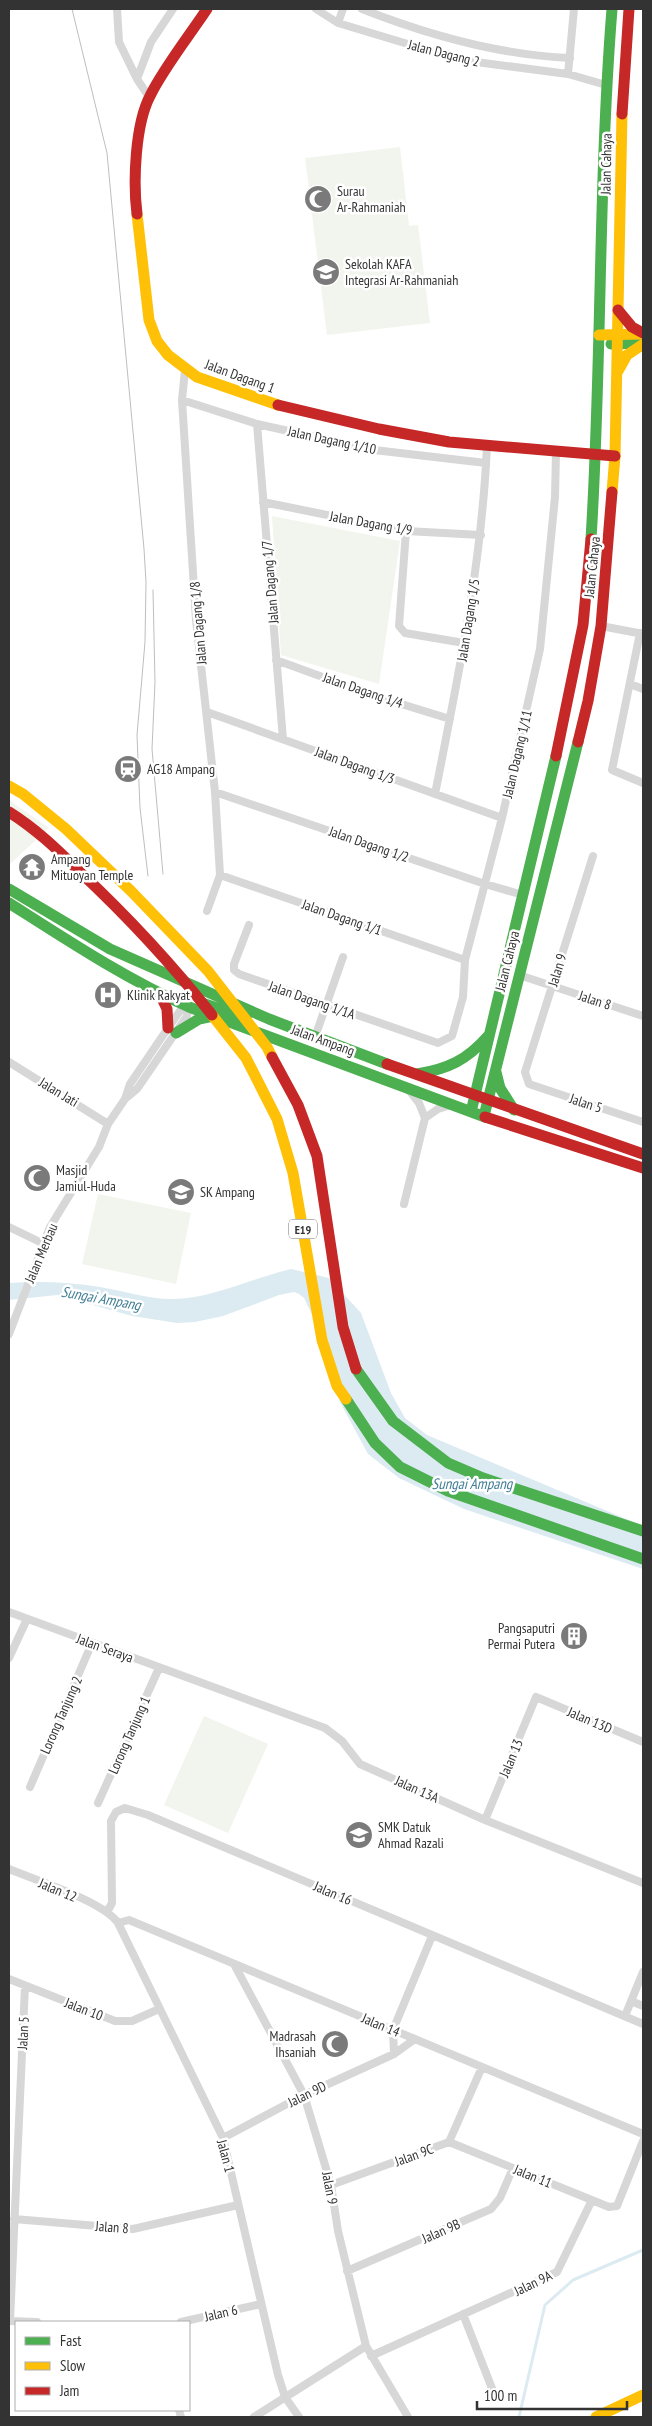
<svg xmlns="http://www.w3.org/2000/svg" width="652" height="2426" viewBox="0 0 652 2426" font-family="'PT Sans Narrow',sans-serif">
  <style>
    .green { fill: #f2f5ed }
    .water { fill: #dcebf1 }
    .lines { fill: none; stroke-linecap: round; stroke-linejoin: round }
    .stream { stroke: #dcebf1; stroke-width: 3 }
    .street { stroke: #d7d7d7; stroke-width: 8 }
    .fast { stroke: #4caf50; stroke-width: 11 }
    .slow { stroke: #ffc107; stroke-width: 11 }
    .jam { stroke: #c62828; stroke-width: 11 }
    .tram { stroke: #bebebe; stroke-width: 1 }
    .fast-bridge { stroke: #4caf50; stroke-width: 11 }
    .slow-bridge { stroke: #ffc107; stroke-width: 11 }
    .jam-bridge { stroke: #c62828; stroke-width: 11 }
    .labels { text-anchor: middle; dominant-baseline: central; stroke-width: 5; stroke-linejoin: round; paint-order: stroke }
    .shield { fill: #fff; stroke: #707070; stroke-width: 1 }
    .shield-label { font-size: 12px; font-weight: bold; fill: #333 }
    .street-label { font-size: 14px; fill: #333; stroke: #fff }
    .poi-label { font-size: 14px; fill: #333; stroke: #fff; text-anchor: start }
    .water-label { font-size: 15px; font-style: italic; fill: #417e95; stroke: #fff }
  </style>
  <rect width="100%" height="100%" fill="#fff"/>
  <path class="green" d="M400,147l9,79 9,-1 12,98 -103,12 -22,-177z
    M272,516l128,25 -21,143 -98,-29z
    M9,800l40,28 -40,37z
    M98,1194l93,19 -15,71 -94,-20z
    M204,1716l64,28 -40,89 -64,-28z"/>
  <path class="water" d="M291,1269l38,9 32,35 30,80 14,25 22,17 216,91v43l-179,-60 -65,-31 -31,-24 -28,-52 -23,-77 -13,-27 -5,-4 -5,-2 -15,3 -56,21 -28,6 -18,1 -45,-7 -75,-21 -48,5v-17c30,-2 61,-1 91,4 24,4 48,12 72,12 40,0 80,-21 119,-30z"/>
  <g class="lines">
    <path class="stream" d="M519,2417l26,-112 28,-25 70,-30"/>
    <path class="street" d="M117,9l2,33 18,37
      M316,9l22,14 123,37 107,14 38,11
      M362,9c66,26 136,46 208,49
      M338,23l5,-14
      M568,74l6,-65
      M149,97l-12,-18 14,-37 22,-33
      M185,370l-3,30 14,220 19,172 5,83 -13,36
      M182,400l75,24 117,26 112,13
      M257,424l26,315
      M263,502l143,29 75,4
      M406,531l-7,95 6,7 59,10
      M601,626l42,8
      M640,633l-28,137 31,13
      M276,660l96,35 78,24
      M630,684l13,5
      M207,712l295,106
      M215,792l270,92 38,11
      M435,794c23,-116 47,-231 52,-349
      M593,856l-68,216 4,12 114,38
      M220,875l245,85
      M249,925l-15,39v6l5,4 199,69 14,-7 11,-39 2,-37 37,-142 38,-169 15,-152 1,-46
      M519,975l124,41
      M315,1037l28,-80
      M9,1062l99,62
      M408,1089l11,14 6,15
      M125,1099l5,-15 38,-56 12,-17 9,-4
      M404,1204l21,-86 13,-9 13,-4
      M9,1227l33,16
      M9,1334l41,-107 49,-80 9,-23 17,-25 12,-10 50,-73 2,-9
      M9,1612l316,116 17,13 18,23 125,56 158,63
      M9,1658l18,-39
      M30,1787l62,-144
      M98,1803l61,-135
      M485,1820l51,-123 107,45
      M9,1869c26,11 94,32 109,54l105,215 55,237 7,22 14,20
      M107,1912l5,-9 -1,-82 5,-9 9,-4 23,7 495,209
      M118,1923l11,-3 514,214
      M234,1964l70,131 27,90 7,46 28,115 42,71
      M9,1979l106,42h17l27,-12
      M631,2001l12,5
      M625,2016l18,-44
      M394,2054l-1,-24 39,-94
      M223,2138l81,-43 90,-41 21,-15
      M449,2142l160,65 8,-1 26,-65
      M331,2185l118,-43 33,-75
      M14,2219l119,10 105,-24
      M347,2271l144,-62 9,-11 13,-30
      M463,2314l30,77
      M9,2321l28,1
      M10,2321l15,-335
      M181,2322l80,-18
      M371,2356l186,-84 35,-72
      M179,2410l2,7
      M254,2417l112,-71"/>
    <path class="fast" d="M611,344l32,-1
      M591,539c11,-176 7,-354 21,-530
      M9,889l101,60 159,70 118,45
      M9,903c58,37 117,76 180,104l296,110
      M202,1003l44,15
      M176,1033l23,-14 14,-3
      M496,1072l4,16 14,22
      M417,1074c31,-5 50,-14 71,-38
      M471,1112l85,-356
      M484,1116l94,-374"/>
    <path class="slow" d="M137,214l12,106 8,21 11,14 29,22 81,28
      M599,335l44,-1
      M618,371l9,-16 15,-10
      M612,492l3,-36 7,-342
      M596,2417l47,-22"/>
    <path class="jam" d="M622,114l7,-105
      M137,214c-4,-32 -2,-89 13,-118 13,-27 39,-60 57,-87
      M618,310l14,17 11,6
      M278,405l101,24 70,13 166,14
      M578,742l10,-41 13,-75 11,-134
      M556,756l27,-131 8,-86
      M160,994l7,15 1,19
      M387,1064l256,90
      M485,1117l158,51"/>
    <path class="tram" d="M72,9l35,144 37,396 2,33 -1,60 -8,93 3,73 8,68
      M153,590l2,92 -3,67 11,125"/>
    <path class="fast-bridge" d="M356,1369l37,52 55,42 35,15 160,53
      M346,1399l29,44 25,24 48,24 195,68"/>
    <path class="slow-bridge" d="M9,786l14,8 43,35 65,62 77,80 59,76 5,10
      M212,1015l34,43 31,61 16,54 29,167 15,46 9,13"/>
    <path class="jam-bridge" d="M9,812c27,17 48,37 70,59 48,45 92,92 133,144
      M272,1057l26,48 19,51 26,171 13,42"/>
  </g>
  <defs>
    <g id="mosque-disc" transform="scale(1.4375)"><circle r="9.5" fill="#7a7a7a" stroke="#fff"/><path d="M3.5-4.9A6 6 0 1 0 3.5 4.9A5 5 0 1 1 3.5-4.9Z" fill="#fff"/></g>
    <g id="school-disc" transform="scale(1.4375)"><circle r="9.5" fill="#7a7a7a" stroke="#fff"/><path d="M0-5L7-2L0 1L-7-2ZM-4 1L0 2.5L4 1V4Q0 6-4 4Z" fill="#fff"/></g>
    <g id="station-disc" transform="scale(1.4375)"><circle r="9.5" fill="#7a7a7a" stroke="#fff"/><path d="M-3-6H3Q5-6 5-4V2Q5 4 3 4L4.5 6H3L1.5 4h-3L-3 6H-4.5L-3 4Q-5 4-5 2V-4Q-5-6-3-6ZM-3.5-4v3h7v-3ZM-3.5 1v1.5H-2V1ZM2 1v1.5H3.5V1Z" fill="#fff"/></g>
    <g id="temple-disc" transform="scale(1.4375)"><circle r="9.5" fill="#7a7a7a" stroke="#fff"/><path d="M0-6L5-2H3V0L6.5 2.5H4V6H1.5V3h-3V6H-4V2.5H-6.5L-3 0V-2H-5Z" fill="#fff"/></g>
    <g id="hospital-disc" transform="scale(1.4375)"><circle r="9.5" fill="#7a7a7a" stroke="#fff"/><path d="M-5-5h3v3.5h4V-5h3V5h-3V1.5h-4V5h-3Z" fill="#fff"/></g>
    <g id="building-disc" transform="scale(1.4375)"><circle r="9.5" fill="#7a7a7a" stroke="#fff"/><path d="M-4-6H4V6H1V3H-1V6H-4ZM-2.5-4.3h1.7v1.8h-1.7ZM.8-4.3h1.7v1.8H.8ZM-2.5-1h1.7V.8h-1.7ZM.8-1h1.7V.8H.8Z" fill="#fff"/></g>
  </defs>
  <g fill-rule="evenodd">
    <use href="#mosque-disc" x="318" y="199"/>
    <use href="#school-disc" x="326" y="272"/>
    <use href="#station-disc" x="128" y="769"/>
    <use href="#temple-disc" x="32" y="867"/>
    <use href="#hospital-disc" x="108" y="995"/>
    <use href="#mosque-disc" x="37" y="1178"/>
    <use href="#school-disc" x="181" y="1192"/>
    <use href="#building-disc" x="574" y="1636"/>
    <use href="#school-disc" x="359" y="1835"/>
    <use href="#mosque-disc" x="335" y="2044"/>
  </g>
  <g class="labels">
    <rect class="shield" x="289" y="1219.5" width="28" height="19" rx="4"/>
    <g class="shield-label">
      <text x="303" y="1229">E19</text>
    </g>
    <g class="street-label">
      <text transform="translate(444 53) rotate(14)">Jalan Dagang 2</text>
      <text transform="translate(606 164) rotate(-89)">Jalan Cahaya</text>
      <text transform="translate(240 376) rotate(20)">Jalan Dagang 1</text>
      <text transform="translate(332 440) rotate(12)">Jalan Dagang 1/10</text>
      <text transform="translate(371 523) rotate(10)">Jalan Dagang 1/9</text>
      <text transform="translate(592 567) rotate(-84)">Jalan Cahaya</text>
      <text transform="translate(270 582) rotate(-95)">Jalan Dagang 1/7</text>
      <text transform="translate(468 620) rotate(-81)">Jalan Dagang 1/5</text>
      <text transform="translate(198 623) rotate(-95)">Jalan Dagang 1/8</text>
      <text transform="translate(363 690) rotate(19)">Jalan Dagang 1/4</text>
      <text transform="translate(517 754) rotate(-77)">Jalan Dagang 1/11</text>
      <text transform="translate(355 765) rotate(20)">Jalan Dagang 1/3</text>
      <text transform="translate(369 844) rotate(19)">Jalan Dagang 1/2</text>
      <text transform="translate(342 917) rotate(19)">Jalan Dagang 1/1</text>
      <text transform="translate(507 961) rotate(-76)">Jalan Cahaya</text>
      <text transform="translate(557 970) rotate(-73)">Jalan 9</text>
      <text transform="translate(312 1000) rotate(19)">Jalan Dagang 1/1A</text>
      <text transform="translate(595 1000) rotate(18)">Jalan 8</text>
      <text transform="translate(323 1040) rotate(20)">Jalan Ampang</text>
      <text transform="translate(59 1092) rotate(31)">Jalan Jati</text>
      <text transform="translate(586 1103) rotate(18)">Jalan 5</text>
      <text transform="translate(41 1253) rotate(-67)">Jalan Merbau</text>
      <text transform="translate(105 1648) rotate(20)">Jalan Seraya</text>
      <text transform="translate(61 1715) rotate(-66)">Lorong Tanjung 2</text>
      <text transform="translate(590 1720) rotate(23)">Jalan 13D</text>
      <text transform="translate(129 1735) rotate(-66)">Lorong Tanjung 1</text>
      <text transform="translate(511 1758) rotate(-67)">Jalan 13</text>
      <text transform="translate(417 1789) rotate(24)">Jalan 13A</text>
      <text transform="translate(58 1890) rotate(23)">Jalan 12</text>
      <text transform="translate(333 1893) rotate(23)">Jalan 16</text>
      <text transform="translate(84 2009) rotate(21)">Jalan 10</text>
      <text transform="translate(381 2025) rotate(23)">Jalan 14</text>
      <text transform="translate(23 2033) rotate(-87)">Jalan 5</text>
      <text transform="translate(307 2094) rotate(-26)">Jalan 9D</text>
      <text transform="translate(414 2155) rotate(-20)">Jalan 9C</text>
      <text transform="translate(226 2156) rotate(75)">Jalan 1</text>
      <text transform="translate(533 2176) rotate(22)">Jalan 11</text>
      <text transform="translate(330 2188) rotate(79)">Jalan 9</text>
      <text transform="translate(112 2227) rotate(4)">Jalan 8</text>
      <text transform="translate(441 2231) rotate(-24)">Jalan 9B</text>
      <text transform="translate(533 2283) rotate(-26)">Jalan 9A</text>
      <text transform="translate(221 2313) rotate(-13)">Jalan 6</text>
    </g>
    <g class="poi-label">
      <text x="337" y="191">Surau<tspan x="337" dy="16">Ar-Rahmaniah</tspan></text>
      <text x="345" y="264">Sekolah KAFA<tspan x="345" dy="16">Integrasi Ar-Rahmaniah</tspan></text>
      <text x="147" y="769">AG18 Ampang</text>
      <text x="51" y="859">Ampang<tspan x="51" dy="16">Mituoyan Temple</tspan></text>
      <text x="127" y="995">Klinik Rakyat</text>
      <text x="56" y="1170">Masjid<tspan x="56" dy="16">Jamiul-Huda</tspan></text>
      <text x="200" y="1192">SK Ampang</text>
      <text x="555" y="1628" text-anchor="end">Pangsaputri<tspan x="555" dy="16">Permai Putera</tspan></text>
      <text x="378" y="1827">SMK Datuk<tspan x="378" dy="16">Ahmad Razali</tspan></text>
      <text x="316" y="2036" text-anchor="end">Madrasah<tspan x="316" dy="16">Ihsaniah</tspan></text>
    </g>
    <g class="water-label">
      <text transform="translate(101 1298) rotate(10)">Sungai Ampang</text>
      <text x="472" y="1483">Sungai Ampang</text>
    </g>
  </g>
  <rect width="652" height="2426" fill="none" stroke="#333333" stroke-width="20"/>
  <rect x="15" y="2321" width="175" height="90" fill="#ffffff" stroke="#adadad"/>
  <rect x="25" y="2337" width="25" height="8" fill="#4caf50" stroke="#adadad"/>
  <text x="60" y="2346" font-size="15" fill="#333333">Fast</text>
  <rect x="25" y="2362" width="25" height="8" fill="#ffc107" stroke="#adadad"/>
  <text x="60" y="2371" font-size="15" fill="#333333">Slow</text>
  <rect x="25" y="2387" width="25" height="8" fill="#c62828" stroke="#adadad"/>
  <text x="60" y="2396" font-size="15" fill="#333333">Jam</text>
  <path d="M477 2401v8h150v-8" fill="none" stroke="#333333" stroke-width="2.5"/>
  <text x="484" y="2401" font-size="15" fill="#333333" stroke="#ffffff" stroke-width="4" paint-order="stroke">100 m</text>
</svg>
